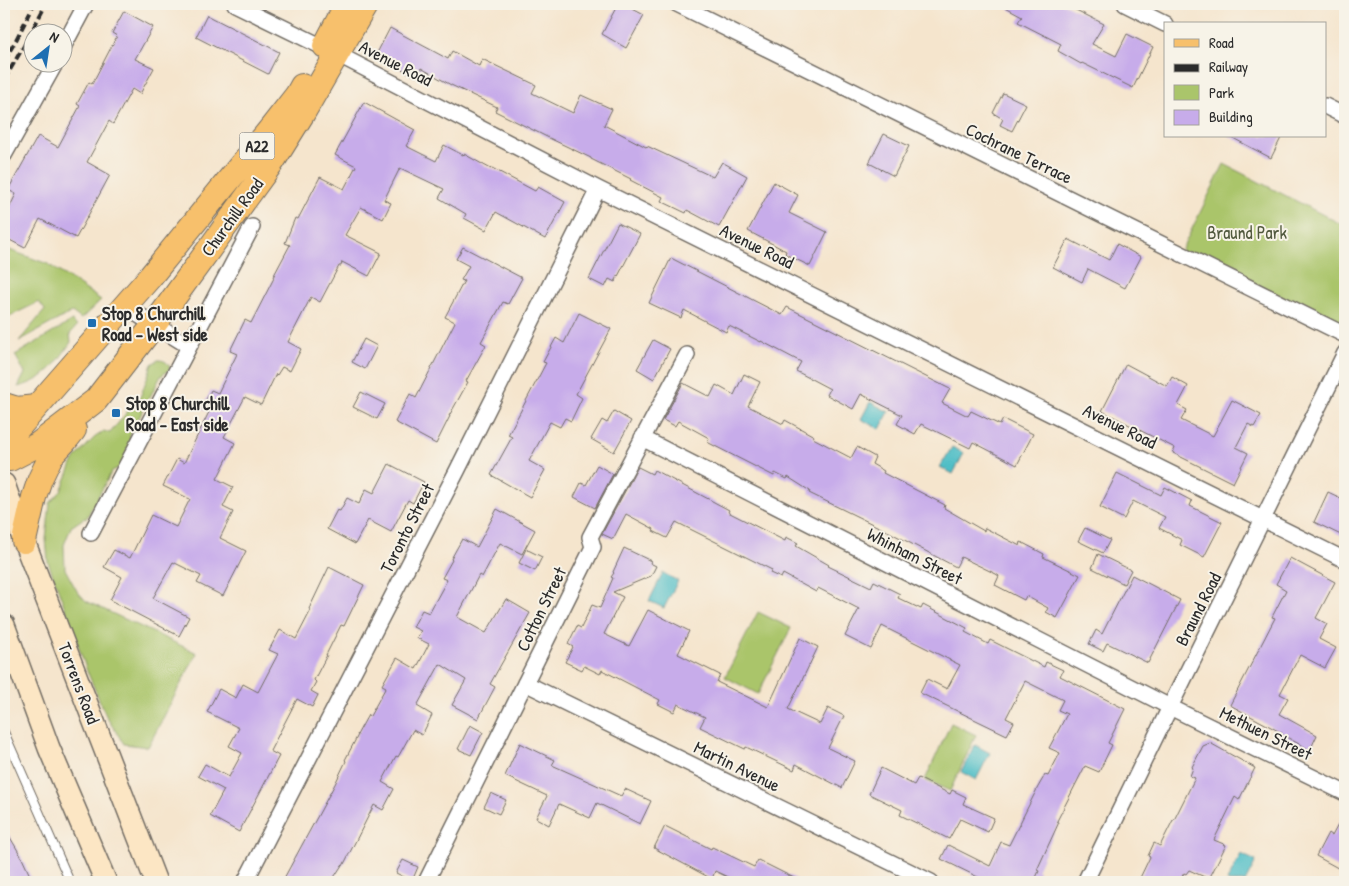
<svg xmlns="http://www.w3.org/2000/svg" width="1349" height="886" viewBox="0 0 1349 886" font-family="'Patrick Hand',sans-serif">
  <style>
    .green { fill: #aac56b; stroke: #6a784b }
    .water { fill: #50bec6; stroke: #3e7478 }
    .building { fill: #c7acea }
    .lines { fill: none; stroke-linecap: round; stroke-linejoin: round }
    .lane-casing { stroke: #726c64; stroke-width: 10 }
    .street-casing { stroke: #726c64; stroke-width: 18 }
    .secondary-casing { stroke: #726c64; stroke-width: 24 }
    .primary-casing { stroke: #726c64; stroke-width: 26 }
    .lane { stroke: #fff; stroke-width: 8 }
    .street { stroke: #fff; stroke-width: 15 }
    .secondary { stroke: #fce6c4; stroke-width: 21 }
    .primary { stroke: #f7c06c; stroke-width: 24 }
    .rail { stroke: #2b2b2b; stroke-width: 4; stroke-dasharray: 8 4; stroke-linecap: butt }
    .poi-dot { fill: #1f6fb2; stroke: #f7f3e8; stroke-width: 2 }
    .labels { text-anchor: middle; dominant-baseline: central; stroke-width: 4; stroke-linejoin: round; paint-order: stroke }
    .shield { fill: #f7f3e8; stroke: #686764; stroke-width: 1 }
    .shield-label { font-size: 16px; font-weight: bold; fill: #2b2b2b }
    .street-label { font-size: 18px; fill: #2b2b2b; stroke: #f7f3e8 }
    .park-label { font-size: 18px; fill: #51593e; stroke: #f7f3e8 }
    .poi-label { font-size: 18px; font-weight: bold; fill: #2b2b2b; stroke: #f7f3e8; text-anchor: start }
  </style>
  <rect width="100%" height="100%" fill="#f7f3e8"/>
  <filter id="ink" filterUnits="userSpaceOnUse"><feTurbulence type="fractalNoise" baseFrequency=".02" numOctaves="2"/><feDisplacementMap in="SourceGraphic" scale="10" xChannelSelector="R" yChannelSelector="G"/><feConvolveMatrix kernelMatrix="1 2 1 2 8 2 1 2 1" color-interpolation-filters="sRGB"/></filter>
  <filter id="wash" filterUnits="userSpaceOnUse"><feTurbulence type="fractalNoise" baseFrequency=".0096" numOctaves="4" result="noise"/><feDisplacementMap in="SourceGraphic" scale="20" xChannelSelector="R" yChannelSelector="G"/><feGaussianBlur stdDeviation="1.12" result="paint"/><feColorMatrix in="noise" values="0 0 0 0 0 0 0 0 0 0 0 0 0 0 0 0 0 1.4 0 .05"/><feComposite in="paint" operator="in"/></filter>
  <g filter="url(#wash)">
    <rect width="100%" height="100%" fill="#f5e5cd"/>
    <path class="green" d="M1224,164l121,62v109l-165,-82z
      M4,248l44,16 53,36 -20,19 -9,-7 -53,29 26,-31 -6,-8 -35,17z
      M72,321l5,5 -7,8 1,8c-15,22 -25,38 -53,45l7,-14 -10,-18z
      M158,360c7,0 11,3 12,9l-9,7 -31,59 1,16 -10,16 -9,4 -26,48 -2,-1 -13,9 -7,18 1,24 12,22 9,10 111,52 -49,94 -24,-3 -17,-26 -20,-47 -25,-71 -14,-38 -2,-23 4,-36 11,-12 11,-27 5,-8 17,-18 10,-7 6,2 31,-38 11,-31z
      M758,612l33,16 -33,66 -33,-17z
      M951,723l25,12 -26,56 -25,-11z"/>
    <path class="water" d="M870,402l19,10 -9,17 -19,-10z
      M952,447l12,6 -11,21 -13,-7z
      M663,573l15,8 -14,27 -15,-7z
      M975,745l15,8 -14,27 -15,-8z
      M1241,854l15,7 -11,21h-16l-2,-1z"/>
    <g id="blocks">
      <path class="building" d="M618,4h5l21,11 -18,33 -24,-14z
        M1000,4h64l40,20 -12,20 24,12 11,-22 26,13 -20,41 -51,-25 -1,1 -23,-13 3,-7 -43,-22 4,-6z
        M124,11l29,16 -18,32 19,9 -14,26 -8,-5 -19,35 -4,-3 -22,41 23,13 -34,63 -36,-19 -15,29 -21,-11v-18l12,-25 -8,-4 30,-54 20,11 22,-41 -3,-2 12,-22 3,2 25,-48 -5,-3z
        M207,15l72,37 -11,22 -72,-37z
        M390,28l58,31 4,-8 27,15 3,-7 54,26 -4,8 41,20 8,-18 31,14 -8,16 42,22 1,-1 66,31 9,-15 25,14 -28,51 -32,-17 -1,3 -25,-12 2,-4 -33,-17 1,-1 -40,-20v-1l-44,-21 -52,-26 2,-4 -46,-22 -30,-17 -5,9 -40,-22z
        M1003,93l23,11 -14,27 -12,-6 3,-6 -10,-6z
        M364,102l51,28 -9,16 30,15 8,-16 19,10 1,-1 27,15 1,-1 43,23 3,-4 27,15 -20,37 -49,-27 -10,18 -22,-12 2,-4 -27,-16 5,-9 -44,-21 -16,32 7,3 -8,16 -22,-12 -16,28 36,18 -12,23 -27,-14 -1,4h-2l-19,36 -9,-5 -23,45 13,7 -11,22 -8,-4 -5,8 -1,-1 -15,31 -16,-8 -21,40 11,6 -18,36 16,8 -10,20 10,5 -13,26 26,13 -23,45 -26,-13 4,-7 -28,-14 -20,36 36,19 -10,19 -69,-36 12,-23 -18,-10 10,-17 16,8 21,-43 25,12 14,-28 -27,-13 14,-27 7,4 25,-51 -7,-4 9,-18 7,3 19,-39 -7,-3 15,-31 6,3 23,-45 -1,-1 17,-32 -5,-2 10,-25 3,1 22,-42 24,12 12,-23 -21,-11z
        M884,134l25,12 -15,30 -25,-13z
        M1229,136h53l-11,22z
        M774,182l24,13 -9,18 38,19 -17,34 -25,-12 1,-3 -38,-20z
        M618,223l22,11 -25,48 -6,-3 -4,8 -16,-8z
        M1068,239l41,21 8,-16 24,13 -16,31 -37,-19 -6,13 -29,-15z
        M463,247l59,31 -14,26 -5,-2 -22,40 5,3 -20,36 2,1 -19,34h1l-14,28 -41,-22 15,-28 6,4 39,-76 -10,-5 19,-36 -3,-1 8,-14 -13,-7z
        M671,258l111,57 5,-8 163,82 -8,14 26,13 3,-5 29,14 3,-6 30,15 -16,31 -44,-23 -3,6 -49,-24 -6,10 -18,-10 5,-9 -41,-21 -8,15 -26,-14 3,-6 -34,-18 5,-9 -40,-21v1l-32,-16 -3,6 -42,-22 -3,8 -32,-15z
        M579,313l32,16 -35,65 6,4 -11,23 -6,-3 -5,9 -10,-5 -21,39 16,9 -15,27 -39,-22 21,-38 -4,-2 38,-72 -3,-1 13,-24 8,5z
        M364,339l13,7 -12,23 -13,-7z
        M653,340l17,9 -16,30 -17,-10z
        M1126,364l41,22 5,-9 16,9 -10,19 9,5 -6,10 32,16 19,-36 29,15 -7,12 -6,-3 -12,23 12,6 -15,30 -60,-30 2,-5 -73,-37z
        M744,374l16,8 -12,24 35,18 2,-4 29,16 -1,2 38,20 6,-11 18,10 -3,7 12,7 -1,2 62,32 -1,3 40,23 1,-3 35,18 1,-4 23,12 -1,3 37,18 -23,43 -11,-6 2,-4 -22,-12 -2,4 -29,-15 4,-9 -3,-2 -35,-17 -5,10 -67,-35 -80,-39 1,-2 -22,-14 -1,2 -12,-6 -1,3 -18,-9 -49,-25 2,-4 -31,-17 -3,5 -12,-6 20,-37 27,14 6,-12 18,10z
        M361,392l24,12 -8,15 -24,-12z
        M614,411l17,10 -17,31 -23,-13 11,-19 5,3z
        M389,464l35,18 -11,21 -5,-3 -17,32 -23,-12 -13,24 -28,-15 10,-19 3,1 7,-13 12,6 7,-15 8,4z
        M597,465l16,9 -18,34 -21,-11 7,-14 5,2z
        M638,467l14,7 2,-4 75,40 -1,2 57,29 1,-4 12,6 -2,3 33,19 -1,1 43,21 3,-6 26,13 -2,4 23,11 2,-4 44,23 -2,4 23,12 2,-4 54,27 2,-5 17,8 -3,6 65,33 -17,34 4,2 -13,27 -14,-6 -28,55 2,1 -22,48 2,1 -5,11h-46l-47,-23 7,-14 42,21 11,-24 8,3 29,-58 7,-12 3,1 12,-23 -11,-5 18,-34 -9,-4 5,-10 -38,-19 -19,37 8,4 -7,13 -87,-42 7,-14 20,10 13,-24 -78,-39 -11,23 -26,-13 14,-27 -41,-21 -2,4 -33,-18 -2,4 -11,-5 2,-3 -96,-48 -9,16 -14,-7 1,-2 -28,-15 -13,25 -11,-5z
        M1117,473l44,22 4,-8 27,14 -2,5 32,16 -18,35 -24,-12 2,-5 -23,-12 6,-11 -32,-16 -9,18 -24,-12z
        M1328,492l17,8v37l-31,-15z
        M497,509l38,21 -13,24 -22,-11 -18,34 -3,-2 -22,42 29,16 20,-34 24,14 -40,71 5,3 -17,32 -26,-14 14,-25 -26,-16 -23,42 15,9 -10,20 -9,-5 -15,27 -2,-1 -14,26 12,7 -11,21 -9,-5 -31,61 -1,-1 -11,17h-49l53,-98 11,-23 -1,-1 13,-25h-1l11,-20 2,1 16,-29 -4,-2 15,-27 19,11 13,-25 -12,-6 4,-7 -8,-4 9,-17 7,3 18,-33 -5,-2 10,-18 -1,-1 11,-20 15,8z
        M1085,528l25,12 -7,13 -25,-12z
        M624,548l27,13 -1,2 6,3 -5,10 -38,16 10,5 -19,37 25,12 19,-36 41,21 -11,23 42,21 -3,7 51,25 32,-69 18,9 -30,62 32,15 8,-16 16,8 -16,32 27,13 -13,27 -46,-24 -2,6 -48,-23 -1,2 -45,-22 5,-10 -27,-13 -4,8 -16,-8 2,-4 -58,-30 -2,4 -16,-8 -2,4 -17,-8 8,-15 -5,-3 9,-18 4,2 11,-23 8,3 13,-30 -2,-1 3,-4 -1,-1z
        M526,549l16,8 -7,14 -16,-8z
        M1098,554l33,16 -7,14 -32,-16z
        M1290,558l45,24 -19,36 11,6 -8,15 17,9 -11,20 -25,-13 -20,39 8,4 -9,16 38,21 -7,15 -29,-16 1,-1 -52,-28 45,-87 -3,-1 14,-27 -10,-6z
        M329,567l35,18 -20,41 -3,-1 -15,30h1l-13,25 2,2 -5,9 7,4 -6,12 -15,-8 -27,52 9,5 -40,76 -29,-16 14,-26 -26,-14 7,-12 24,13 13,-24 -13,-7 10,-18 -32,-16 12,-23 17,9 7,-14 15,8 20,-38 -9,-4 11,-20 16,9 15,-29 -2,-1z
        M1132,575l48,25 -32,63 -41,-20 -4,8 -14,-7 7,-14 6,4z
        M470,725l13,7 -12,23 -13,-6z
        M520,743l35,17 -3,5 69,31 4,-7 26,12 -11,23 -43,-21 -7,15 -31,-14 -10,21 -13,-7 11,-22 -42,-20z
        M1210,743l45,25 -16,32 -4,-3 -21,43 12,5 -17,34 -20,-9 -3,4 -2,-1 -5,9h-41l12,-25 -2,-1 6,-13 6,3 13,-26h1l21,-42 -5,-2 3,-8 -1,-1 11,-21z
        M881,768l33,17 4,-7 32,16 2,-4 14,7 -3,7 31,14 -6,14 -28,-13 -11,20 -49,-24 2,-5 -33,-16z
        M491,793l15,7 -7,14 -15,-7z
        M1345,812v60l-29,-16 12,-23 4,3z
        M665,826l46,23 1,-2 42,20 4,-7 44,22h-64l-23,-11 -3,8 -58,-31z
        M4,827l17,29 12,26h-29z
        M403,860l15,7 -6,14 -16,-8z"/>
    </g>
  </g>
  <g filter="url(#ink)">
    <use href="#blocks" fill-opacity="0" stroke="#726c64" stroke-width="1"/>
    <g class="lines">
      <g class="lane-casing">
        <path id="lane" d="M4,732l66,150"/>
      </g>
      <g class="street-casing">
        <path id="street" d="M235,4l102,50 261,135 747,371
          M677,4l668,331
          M1125,4l40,20
          M62,49l24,-45
          M1325,106l20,10
          M4,155l52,-93
          M124,306l65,40
          M642,438l528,269 175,86
          M91,533l161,-306
          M525,683l406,199
          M245,882l212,-411 141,-282
          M426,882l167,-335 -3,-10 97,-182
          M1085,882l85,-175 175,-354"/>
      </g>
      <g class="secondary-casing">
        <path id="secondary" d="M4,484l20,57 132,341
          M4,625l45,123 57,134"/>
      </g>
      <g class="primary-casing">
        <path id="primary" d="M325,46l22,-42
          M4,405l13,4 19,-2
          M4,444l146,-167 122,-150 25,-32 5,-9
          M4,459h6l27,-14 59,-45 58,-75 119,-164 30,-48 63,-109
          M24,541l10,-44 6,-18 11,-23 15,-16 8,-10"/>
      </g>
      <use href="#lane" class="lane"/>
      <use href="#street" class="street"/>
      <use href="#secondary" class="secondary"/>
      <use href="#primary" class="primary"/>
      <path class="rail" d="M4,61l12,-21 18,-36
        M4,80l21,-36 21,-40"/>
    </g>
  </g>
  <g class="poi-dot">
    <rect x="87" y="318" width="10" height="10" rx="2.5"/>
    <rect x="111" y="408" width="10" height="10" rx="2.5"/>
  </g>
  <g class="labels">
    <rect class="shield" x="239.5" y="132.5" width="35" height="27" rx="4"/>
    <g class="shield-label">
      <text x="257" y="146">A22</text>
    </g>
    <g class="street-label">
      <text transform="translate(396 63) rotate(27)">Avenue Road</text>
      <text transform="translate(1019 153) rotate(26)">Cochrane Terrace</text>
      <text transform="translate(232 217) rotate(-54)">Churchill Road</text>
      <text transform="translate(757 246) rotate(26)">Avenue Road</text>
      <text transform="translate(1120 426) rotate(26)">Avenue Road</text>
      <text transform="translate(407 528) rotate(-63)">Toronto Street</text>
      <text transform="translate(915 556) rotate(27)">Whinham Street</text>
      <text transform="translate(541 609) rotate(-64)">Cotton Street</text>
      <text transform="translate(1198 609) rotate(-63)">Braund Road</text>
      <text transform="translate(79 683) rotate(69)">Torrens Road</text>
      <text transform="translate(1266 733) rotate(26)">Methuen Street</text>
      <text transform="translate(737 766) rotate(26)">Martin Avenue</text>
    </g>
    <g class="park-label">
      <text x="1247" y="232">Braund Park</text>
    </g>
    <g class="poi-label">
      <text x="102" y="313">Stop 8 Churchill<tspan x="102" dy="21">Road - West side</tspan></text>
      <text x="126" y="403">Stop 8 Churchill<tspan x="126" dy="21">Road - East side</tspan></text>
    </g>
  </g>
  <rect width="1349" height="886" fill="none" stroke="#f7f3e8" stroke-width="20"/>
  <rect x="1164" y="22" width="162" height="115" fill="#f7f3e8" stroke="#a5a39c"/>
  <rect x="1174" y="39" width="25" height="8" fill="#f7c06c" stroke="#a5a39c"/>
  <text x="1209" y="48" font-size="15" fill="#2b2b2b">Road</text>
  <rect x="1174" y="64" width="25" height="8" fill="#2b2b2b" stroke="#a5a39c"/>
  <text x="1209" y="72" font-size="15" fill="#2b2b2b">Railway</text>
  <rect x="1174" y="85" width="25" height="15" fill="#aac56b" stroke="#a5a39c"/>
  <text x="1209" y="98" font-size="15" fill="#2b2b2b">Park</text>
  <rect x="1174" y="110" width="25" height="15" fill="#c7acea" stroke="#a5a39c"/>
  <text x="1209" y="122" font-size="15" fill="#2b2b2b">Building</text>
  <g transform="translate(48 48) rotate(30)"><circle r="24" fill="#f7f3e8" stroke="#a5a39c"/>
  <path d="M0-4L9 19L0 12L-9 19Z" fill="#1f6fb2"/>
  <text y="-8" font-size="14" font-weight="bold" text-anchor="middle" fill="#2b2b2b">N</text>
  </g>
</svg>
